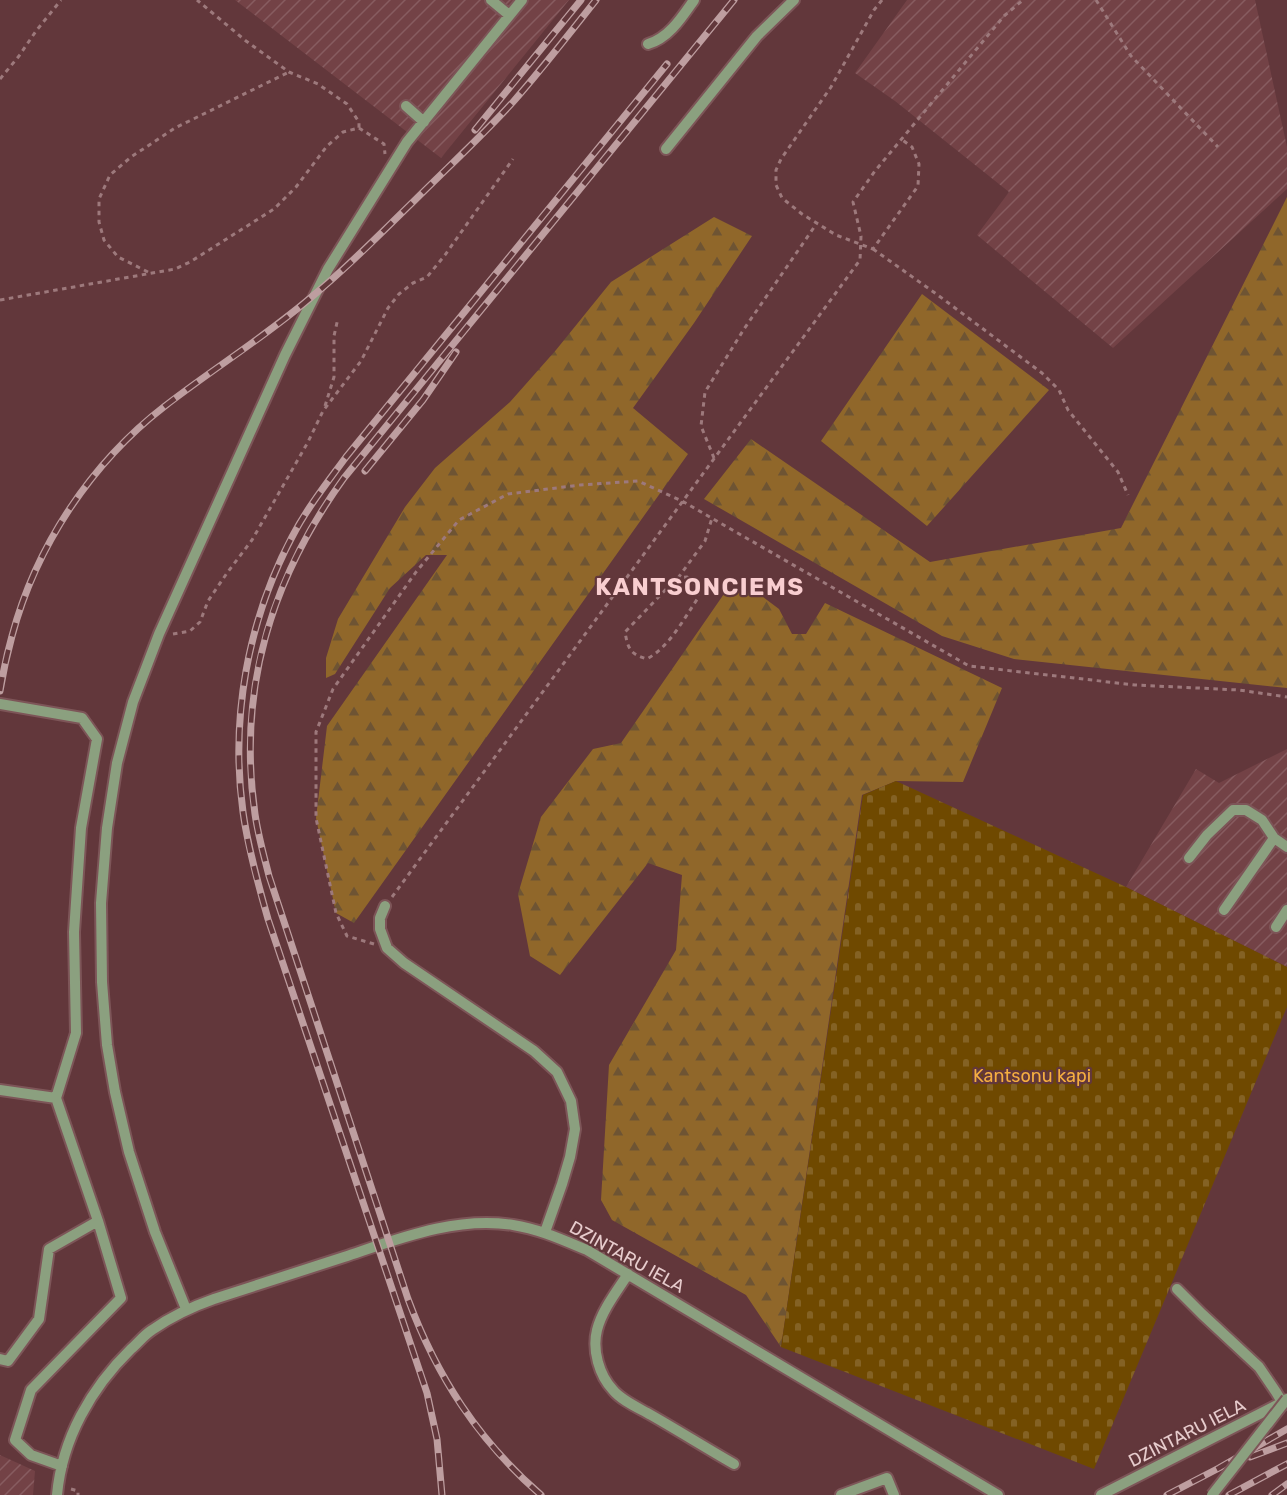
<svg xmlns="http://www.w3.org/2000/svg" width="1287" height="1495" viewBox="0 0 1287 1495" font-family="Rubik,sans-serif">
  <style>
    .industrial { fill: url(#industrial-furrows) }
    .forest { fill: url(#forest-firs) }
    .cemetery { fill: url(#cemetery-stones) }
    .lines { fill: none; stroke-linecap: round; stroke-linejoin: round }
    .minor-casing { stroke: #7d5558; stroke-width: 14 }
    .path { stroke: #9d797c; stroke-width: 3; stroke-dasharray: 4.5 4.5; stroke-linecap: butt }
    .minor { stroke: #8ba07f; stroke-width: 10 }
    .rail-casing { stroke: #be9ea0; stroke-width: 7 }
    .rail { stroke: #62373b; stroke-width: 4.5; stroke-dasharray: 14; stroke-linecap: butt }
    .minor-bridge-casing { stroke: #7d5558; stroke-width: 14; stroke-linecap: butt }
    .minor-bridge { stroke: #8ba07f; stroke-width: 10 }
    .labels { text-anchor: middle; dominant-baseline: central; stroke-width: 4.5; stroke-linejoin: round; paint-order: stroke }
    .park-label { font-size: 18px; fill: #f5ae40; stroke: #62373b }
    .street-label { font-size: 18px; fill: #e7cccd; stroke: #62373b }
    .district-label { font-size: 24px; font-weight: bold; letter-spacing: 1.5px; fill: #f9ced0; stroke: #62373b }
  </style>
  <defs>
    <pattern id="industrial-furrows" width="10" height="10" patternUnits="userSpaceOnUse" patternTransform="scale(1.5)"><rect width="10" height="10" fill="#734246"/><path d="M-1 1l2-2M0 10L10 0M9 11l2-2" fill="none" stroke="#875c60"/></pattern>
    <pattern id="forest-firs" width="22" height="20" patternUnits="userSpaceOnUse" patternTransform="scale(1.5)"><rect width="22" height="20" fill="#90672a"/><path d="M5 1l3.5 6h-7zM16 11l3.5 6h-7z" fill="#6e5433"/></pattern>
    <pattern id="cemetery-stones" width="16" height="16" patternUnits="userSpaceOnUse" patternTransform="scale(1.5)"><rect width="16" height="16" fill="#6f4900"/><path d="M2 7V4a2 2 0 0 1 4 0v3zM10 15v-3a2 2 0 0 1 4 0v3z" fill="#846224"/></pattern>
  </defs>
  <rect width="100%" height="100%" fill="#62373b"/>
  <path class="industrial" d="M235,0h334l-128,158z
    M907,0h348l32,147v42l-174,159 -136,-113 32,-43 -114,-91 -40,-28z
    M1287,749v218l-161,-80 70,-118 23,14z
    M0,1455l35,16 -2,24h-33z"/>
  <path class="forest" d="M1287,197v491l-273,-29 -72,-23 -238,-137 47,-60 179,123 191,-34z
    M714,217l38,19 -58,87 -61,85 55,46 -334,469 -18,-10 -20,-95 11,-92 120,-171h-21l-36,33 -55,86 -9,4v-20l12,-39 67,-112 30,-39 75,-66 46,-52 55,-68z
    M922,294l127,96 -122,136 -106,-85z
    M726,591l33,3 20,15 13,25h14l19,-31 177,85 -39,94 -67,-1 -34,14 -81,552 -35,-52 -134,-75 -11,-20 8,-135 67,-115 6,-75 -34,-12 -88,112 -30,-19 -12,-62 23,-77 52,-68 28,-6z"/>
  <path class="cemetery" d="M896,781l230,106 161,80v40l-193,462 -313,-122 82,-552z"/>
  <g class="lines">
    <g class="minor-casing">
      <path id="minor" d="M491,0l18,15
        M648,44c21,-6 34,-27 46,-44
        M406,106l18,16
        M666,149l91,-113 37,-36
        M0,704l82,14 15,21 -16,89 -7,104 2,101 -20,65 42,123 23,77 -90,92 -16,50 16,15 31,11
        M1189,858l18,-23 26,-25h13l16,10 12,18 13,9
        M385,906l-5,12v11l7,19 17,15 130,88 23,21 14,29 4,28 -5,28 -8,27 -17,48
        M1224,910l50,-72
        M1276,927l11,-17
        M0,1090l56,8
        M628,1274c-11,17 -26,36 -31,56 -5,20 2,45 16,60 9,11 26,18 38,25 28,16 55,33 83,49
        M1177,1289l25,25 57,53 17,25 6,10
        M186,1309l-31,-77 -26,-80 -14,-60 -8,-47 -5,-63 -1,-79 6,-75 10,-65 16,-61 26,-68 126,-279 43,-86 79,-127 115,-142
        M0,1359l8,2 31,-42 10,-70 49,-28
        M57,1495c5,-56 34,-107 74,-146 7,-6 13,-14 21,-19 20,-14 39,-23 62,-31 43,-14 87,-28 130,-42 54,-18 111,-41 169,-32 26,4 50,15 74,25l411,245
        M841,1495l46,-17 7,17
        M1101,1495l186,-95"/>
    </g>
    <path class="path" d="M882,0l-8,10 -43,77 -50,72 -5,11v15l6,13 20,16 34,21 37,14 45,-63 1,-22 -7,-17 -11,-8
      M1096,0l35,56 87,91
      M0,79l19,-23 17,-25 25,-31
      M359,128l25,16 1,10
      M873,249l62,44 107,80 17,17 9,20 50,62 10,23
      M148,272l-30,-15 -14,-17 -5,-18v-23l11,-24 21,-18 44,-29 114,-56
      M0,300l175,-31 15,-7 84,-53 22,-22 31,-41 16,-14 16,-4v-6l-12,-18 -29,-20 -29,-12 -43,-31 -49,-41
      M325,406l9,-29v-41l4,-18
      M714,458l-13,-32 4,-34 39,-63 73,-106
      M687,577c9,6 11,11 11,21 -15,22 -28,48 -51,61 -17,-5 -19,-10 -22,-27l45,-47 8,-7z
      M678,578l27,-37 7,-23
      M173,634l17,-3 10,-9 8,-21 19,-28 25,-33 56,-98 15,-31 38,-50 27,-53 11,-14 14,-11 14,-6 18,-22 68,-96
      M392,897l468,-637 1,-24 -8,-34 22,-31 129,-155 19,-16
      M374,944l-27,-8 -11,-23 -20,-95v-86l17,-43 83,-117 43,-52 49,-26 72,-9 58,-4 44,20 287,165 166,19 104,5 48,7
      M71,1489l7,2v4"/>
    <use href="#minor" class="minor"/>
    <g class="rail-casing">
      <path id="rail" d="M475,130l106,-130
        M365,471l58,-71 33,-48
        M0,691c3,-19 7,-37 12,-55 24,-90 79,-173 153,-230 49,-38 103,-71 150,-112 35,-29 67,-62 99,-93 33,-33 68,-65 99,-99 29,-33 56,-68 83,-102
        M1250,1457l37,-14
        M442,1495l-5,-56 -10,-46 -159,-474c-10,-35 -20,-71 -25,-107 -13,-94 5,-192 49,-275 15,-29 35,-54 54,-80l321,-393
        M541,1495c-63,-55 -104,-118 -133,-196l-139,-423c-5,-20 -11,-41 -14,-62 -18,-125 16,-235 89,-336l390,-478
        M1167,1495l52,-27 68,-39
        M1229,1495l58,-31
        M1272,1495l15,-11"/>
    </g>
    <use href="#rail" class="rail"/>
    <g class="minor-bridge-casing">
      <path id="minor-bridge" d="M1212,1495l75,-96"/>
    </g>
    <use href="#minor-bridge" class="minor-bridge"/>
  </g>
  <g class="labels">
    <g class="park-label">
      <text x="1032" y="1076">Kantsonu kapi</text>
    </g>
    <g class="street-label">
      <text transform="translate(627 1257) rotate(29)">DZINTARU IELA</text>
      <text transform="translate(1187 1433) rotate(-27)">DZINTARU IELA</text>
    </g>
    <g class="district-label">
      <text x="700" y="587">KANTSONCIEMS</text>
    </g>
  </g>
</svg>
